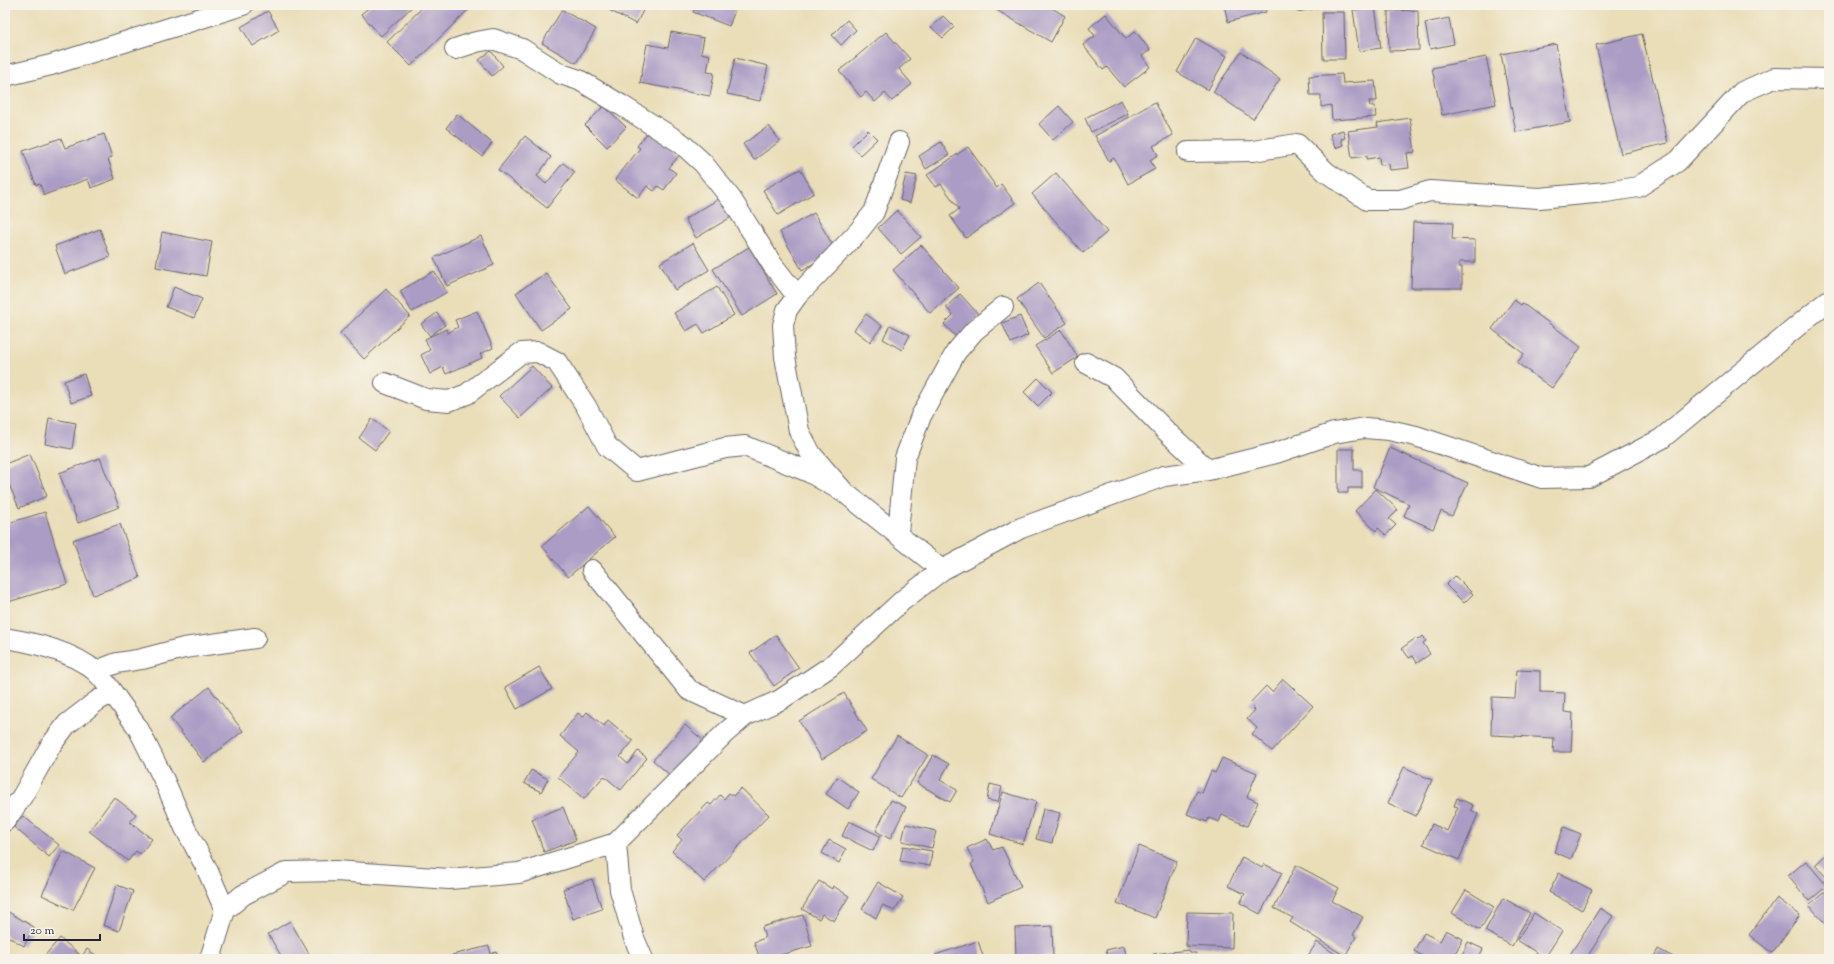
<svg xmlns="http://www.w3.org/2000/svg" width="1834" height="964" viewBox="0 0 1834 964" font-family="'Sorts Mill Goudy',serif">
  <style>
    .building { fill: #ab9cc5 }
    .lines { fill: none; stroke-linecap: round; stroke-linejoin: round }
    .minor-casing { stroke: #686467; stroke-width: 22 }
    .minor { stroke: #fff; stroke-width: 20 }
  </style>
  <rect width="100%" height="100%" fill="#f7f3e8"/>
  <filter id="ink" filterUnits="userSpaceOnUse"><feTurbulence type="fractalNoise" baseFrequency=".025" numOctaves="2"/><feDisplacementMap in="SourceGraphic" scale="8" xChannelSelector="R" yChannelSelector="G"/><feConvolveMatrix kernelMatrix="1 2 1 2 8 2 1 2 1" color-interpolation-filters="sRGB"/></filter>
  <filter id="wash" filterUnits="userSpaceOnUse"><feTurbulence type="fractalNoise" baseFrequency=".012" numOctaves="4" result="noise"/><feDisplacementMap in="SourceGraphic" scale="16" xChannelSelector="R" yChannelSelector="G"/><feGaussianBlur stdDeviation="0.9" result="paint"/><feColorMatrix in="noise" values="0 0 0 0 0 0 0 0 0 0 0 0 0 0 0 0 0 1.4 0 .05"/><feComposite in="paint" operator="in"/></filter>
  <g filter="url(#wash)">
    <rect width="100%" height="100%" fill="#eadeb9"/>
    <g id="blocks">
      <path class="building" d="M372,5h42l-33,31 -20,-22z
        M425,5h48l-62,61 -24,-24z
        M599,5h47l-10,19z
        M696,5h41l-8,21 -36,-14z
        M995,5h52l18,11 -14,26 -58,-34z
        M1224,5h40l2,7 -38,10z
        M1295,5h26l1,2 -25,5z
        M1375,7l6,41 -22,3 -6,-41z
        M562,10l34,19 -20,34 -34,-20z
        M1418,10l1,40 -30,1 -1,-40z
        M268,11l11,19 -26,16 -12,-19z
        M1322,12h22l1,47h-22z
        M1106,14l20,25 9,-8 15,19 -8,6 8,11 -26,20 -17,-20 -4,3 -20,-25 12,-9 -6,-8z
        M943,16l11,11 -11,11 -12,-11z
        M1449,18l5,26 -24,5 -5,-26z
        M847,20l9,10 -15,15 -9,-10z
        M671,32l33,6 -3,15 9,2 -3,17 7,1 -4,23 -70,-13 7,-39 21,4z
        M886,32l24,27 -11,10 13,15 -20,17 -7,-8 -10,9 -9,-10 -5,5 -22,-26z
        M1642,34l26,109 -47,11 -25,-109z
        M1196,38l31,18 -19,34 -31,-18z
        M1556,44l14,78 -54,10 -15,-78z
        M491,51l12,15 -11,10 -13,-16z
        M1241,52l39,27 -27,40 -40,-27z
        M1486,57l10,47 -54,11 -10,-47z
        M735,58l33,8 -8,35 -33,-7z
        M1342,74l1,9 32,-2 2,20h-8l1,5h5l1,11 -44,3 -1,-15 -10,2v-12h-11l-1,-19z
        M1121,100l7,14 -37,18 -6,-14z
        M1155,102l18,33 -20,11 5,9 -8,5 5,9 -27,15 -14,-26 -5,3 -14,-25z
        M604,106l22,21 -19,20 -22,-22z
        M1059,106l14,16 -20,18 -14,-16z
        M457,114l35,29 -10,13 -36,-28z
        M1410,118l5,34 -8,1 2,15 -19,2 -1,-6 -9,1 -1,-8 -12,2v-3l-15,2 -4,-27 30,-4 -1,-4z
        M769,126l11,15 -26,19 -11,-16z
        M868,130l9,9 -17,16 -8,-9z
        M1343,130l2,8 -4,1 2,6 -8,3 -5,-14z
        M649,131l31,23 -11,14 7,5 -12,17 -6,-4 -4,5 -7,-5 -9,12 -23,-18 25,-32 -3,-2z
        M104,134l8,23 -4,2 7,20 -24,9 -3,-9 -44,16 -4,-11 -4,1 -13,-34 38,-13 4,10z
        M525,136l26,21 -14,19 9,8 17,-21 12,9 -28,36 -49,-38z
        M941,142l8,13 -23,14 -7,-13z
        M968,147l29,41 4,-4 14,19 -49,35 -16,-22 9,-7 -18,-25 -5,3 -9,-12z
        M800,169l14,24 -36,22 -15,-25z
        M1056,173l51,59 -24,21 -51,-59z
        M906,174l11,2 -7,27 -10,-3z
        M722,197l11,19 -37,22 -11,-19z
        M897,210l24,27 -20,17 -23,-26z
        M814,213l22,38 -34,19 -22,-38z
        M1413,222l40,1 -1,16 23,1v22h-16v5h3v21h-51z
        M100,229l10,28 -45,17 -10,-28z
        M162,232l50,10 -6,34 -50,-9z
        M481,236l13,29 -47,21 -13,-28z
        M693,243l16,27 -34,20 -15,-27z
        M921,245l38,43 -29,25 -37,-43z
        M749,247l28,47 -35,22 -29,-47z
        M434,271l13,21 -35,20 -12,-21z
        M546,273l26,36 -31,21 -25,-37z
        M1039,283l28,40 -23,15 -27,-39z
        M174,287l28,12 -8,19 -28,-11z
        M717,287l17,28 -30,18 -6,-9 -12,7 -12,-18z
        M386,289l24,27 -46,43 -24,-26z
        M960,294l20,22 -23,22 -13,-14 9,-9 -7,-8z
        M1514,300l7,5 1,-2 59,44 -29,41 -35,-25 7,-9 -32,-25z
        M477,311l16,37 -13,6 2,4 -36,16 -3,-7 -13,7 -9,-19 9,-5 -5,-11 21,-10 2,4 10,-6 -3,-7z
        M437,313l8,12 -15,11 -9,-12z
        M866,314l16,12 -12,16 -16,-12z
        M1020,316l8,19 -17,8 -9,-20z
        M890,325l20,10 -8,15 -19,-11z
        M1061,330l17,27 -25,16 -18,-27z
        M532,366l20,22 -32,30 -21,-22z
        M84,374l7,22 -20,7 -7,-22z
        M1038,378l14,14 -14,14 -14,-14z
        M49,418l27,5 -4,26 -27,-5z
        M372,419l17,12 -14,19 -16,-12z
        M1390,448l78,35 -16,33 -11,-5 -8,18 -29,-13 5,-12 -36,-17z
        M1338,449h16v21h8v18h-14v5h-10z
        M30,454l17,42 -28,12 -14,-33v-11z
        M100,458l19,49 -41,16 -19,-50z
        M1376,489l22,21 -9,9 7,6 -10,10 -8,-7 -2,3 -21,-20z
        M589,506l26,31 -47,40 -26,-31z
        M45,512l22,72 -62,19v-79z
        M120,524l20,54 -47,17 -20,-55z
        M1455,576l18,18 -9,9 -18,-18z
        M776,635l23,33 -25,18 -24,-33z
        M1423,636l3,5 -3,2 7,11 -13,9 -4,-7 -4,2 -7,-10 14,-10 2,2z
        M539,667l13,22 -35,20 -12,-22z
        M1517,670l23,1v21l25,1 -1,19 9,1 -2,39h-18l1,-14 -63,-3 1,-38 23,1z
        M1283,679l30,27 -41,45 -20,-17 5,-6 -10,-9 8,-9 -6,-6 17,-18 6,6z
        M209,687l34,44 -39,31 -34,-44z
        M844,693l23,38 -45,28 -23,-38z
        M587,712l17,14 4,-6 25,21 -13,16 8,7 10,-13 9,7 -26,32 -17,-14 -20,23 -26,-22 21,-25 -19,-16 18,-23 5,4z
        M685,725l19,16 -32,36 -19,-17z
        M897,736l31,19 -27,43 -30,-19z
        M933,755l16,9 -9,16 17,10 -7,12 -33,-19z
        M1222,758l35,15 -10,24 11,5 -11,24 -25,-11 -3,7 -10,-4 -2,4 -20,-8 10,-23 5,2 9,-22 4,2z
        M1404,767l28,13 -16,36 -28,-13z
        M531,770l17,9 -7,13 -17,-9z
        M837,777l22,15 -11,17 -22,-15z
        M990,784l12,3 -4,15 -11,-2z
        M741,788l28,27 -65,67 -32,-31 10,-11 -5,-5 31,-32 3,2 9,-10 4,4 5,-6 4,3z
        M1003,792l33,10 -13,42 -33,-10z
        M114,797l22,17 -6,8 22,17 -12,15 -4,-3 -8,10 -39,-30z
        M1457,798l16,7 -2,5 7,4 -19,46 -36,-16 9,-20 15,7 11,-24 -4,-1z
        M891,800l15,7 -16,32 -14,-8z
        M563,807l13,33 -32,12 -12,-33z
        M1043,809l17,4 -8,30 -16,-4z
        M23,816l36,29 -10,12 -35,-30z
        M849,821l31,15 -7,15 -31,-15z
        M906,824l30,7 -4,17 -30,-7z
        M1564,827l17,7 -10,25 -17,-7z
        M987,839l6,11 9,-3 19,40 -33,15 -17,-38 3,-2 -7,-14z
        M829,840l17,9 -7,14 -17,-10z
        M903,846l29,5 -2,15 -30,-5z
        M1139,846l38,15 -22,57 -38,-15z
        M63,851l32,17 -22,42 -31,-15z
        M1829,852v28l-14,-15z
        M1242,857l20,11 2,-4 18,9 -22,41 -20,-11 5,-9 -17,-8z
        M1806,861l21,25 -18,15 -21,-25z
        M1296,865l43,23 -7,13 31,16 -10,18 3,2 -11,19 -55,-34 3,-4 -19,-10z
        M1559,873l33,17 -10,20 -33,-18z
        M592,879l10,30 -29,10 -10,-30z
        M819,881l13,8 1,-3 16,10 -15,25 -12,-7 -3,5 -17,-10z
        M878,882l25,15 -9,14 -11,-6 -7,13 -14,-9z
        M117,885l16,6 -14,40 -16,-6z
        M1829,888v40l-20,-23z
        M1466,890l28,17 -14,23 -28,-17z
        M1503,898l27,15 -18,33 -27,-15z
        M1777,898l23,17 -28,38 -23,-18z
        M1600,908l13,8 -27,43h-19z
        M5,910l29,17 -10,19 -19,-11z
        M1187,912l46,1 -1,35 -46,-2z
        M1534,913l28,18 -17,27 -28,-18z
        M803,915l9,31 -45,13h-7l-6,-17 11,-4 -3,-11z
        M290,921l22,38h-29l-15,-25z
        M1052,926l1,31 -37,1 -1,-30z
        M1446,930l17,9 -11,20h-17l-5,-2 -2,2 -14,-8 10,-18 16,8z
        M60,938l19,16 -4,5h-33z
        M978,941l6,18h-48l-1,-4z
        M1317,942l26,17h-37z
        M1468,942l15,7 -5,10h-18z
        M489,946l2,8 5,-2 2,7h-45l-1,-4z
        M1124,946l3,13h-19l-2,-9z
        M87,949l14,10h-21z
        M1658,949l19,10h-24z
        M1189,950l1,3h6l1,6h-44v-5z"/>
    </g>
  </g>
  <g filter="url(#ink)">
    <use href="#blocks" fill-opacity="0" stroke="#686467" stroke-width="1"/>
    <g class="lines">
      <g class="minor-casing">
        <path id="minor" d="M455,49l21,-7 17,-3 29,10 39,25 18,6 42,25 60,38 22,20 29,37 40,64 25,32
          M5,76l46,-11 192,-60
          M899,142l-25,70 -15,19 -62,65 -10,14 -4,15 2,32 14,74 12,23 33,38 98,78
          M1188,152l65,-1 44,-7 29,28 41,28h33l30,-9 109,7 67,-6 32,-5 40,-26 64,-69 32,-14 55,1
          M1086,363l28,15 52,53 42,39
          M385,383l41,16 23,2 18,-7 54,-41 17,-1 19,10 29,44 21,40 30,25 88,-23 20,-2 64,26 35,20
          M898,533l7,-75 16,-42 35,-64 18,-21 29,-24
          M592,570l97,120 56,26
          M5,638c31,5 76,15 97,40l36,50 26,52 21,48 21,39 19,43
          M96,671l21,-8 25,-4 42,-11 71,-10
          M5,821l18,-26 28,-50 16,-21 30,-23 15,-9
          M616,843l4,47 14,48 9,21
          M210,959l15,-49 18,-15 44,-23 49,-1 113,8 70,-6 97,-30 108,-109 21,-18 35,-16 51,-34 72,-66 39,-30 79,-42 143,-52 44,-6 68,-17 58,-20 31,-5 24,2 27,6 126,42 47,-1 72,-38 168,-139"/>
      </g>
      <use href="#minor" class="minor"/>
    </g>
  </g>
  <rect width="1834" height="964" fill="none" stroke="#f7f3e8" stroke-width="20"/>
  <path d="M24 934v6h76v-6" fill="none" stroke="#22223b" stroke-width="2"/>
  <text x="30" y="934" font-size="12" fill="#22223b" stroke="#f7f3e8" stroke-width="3" paint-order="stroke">20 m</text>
</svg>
